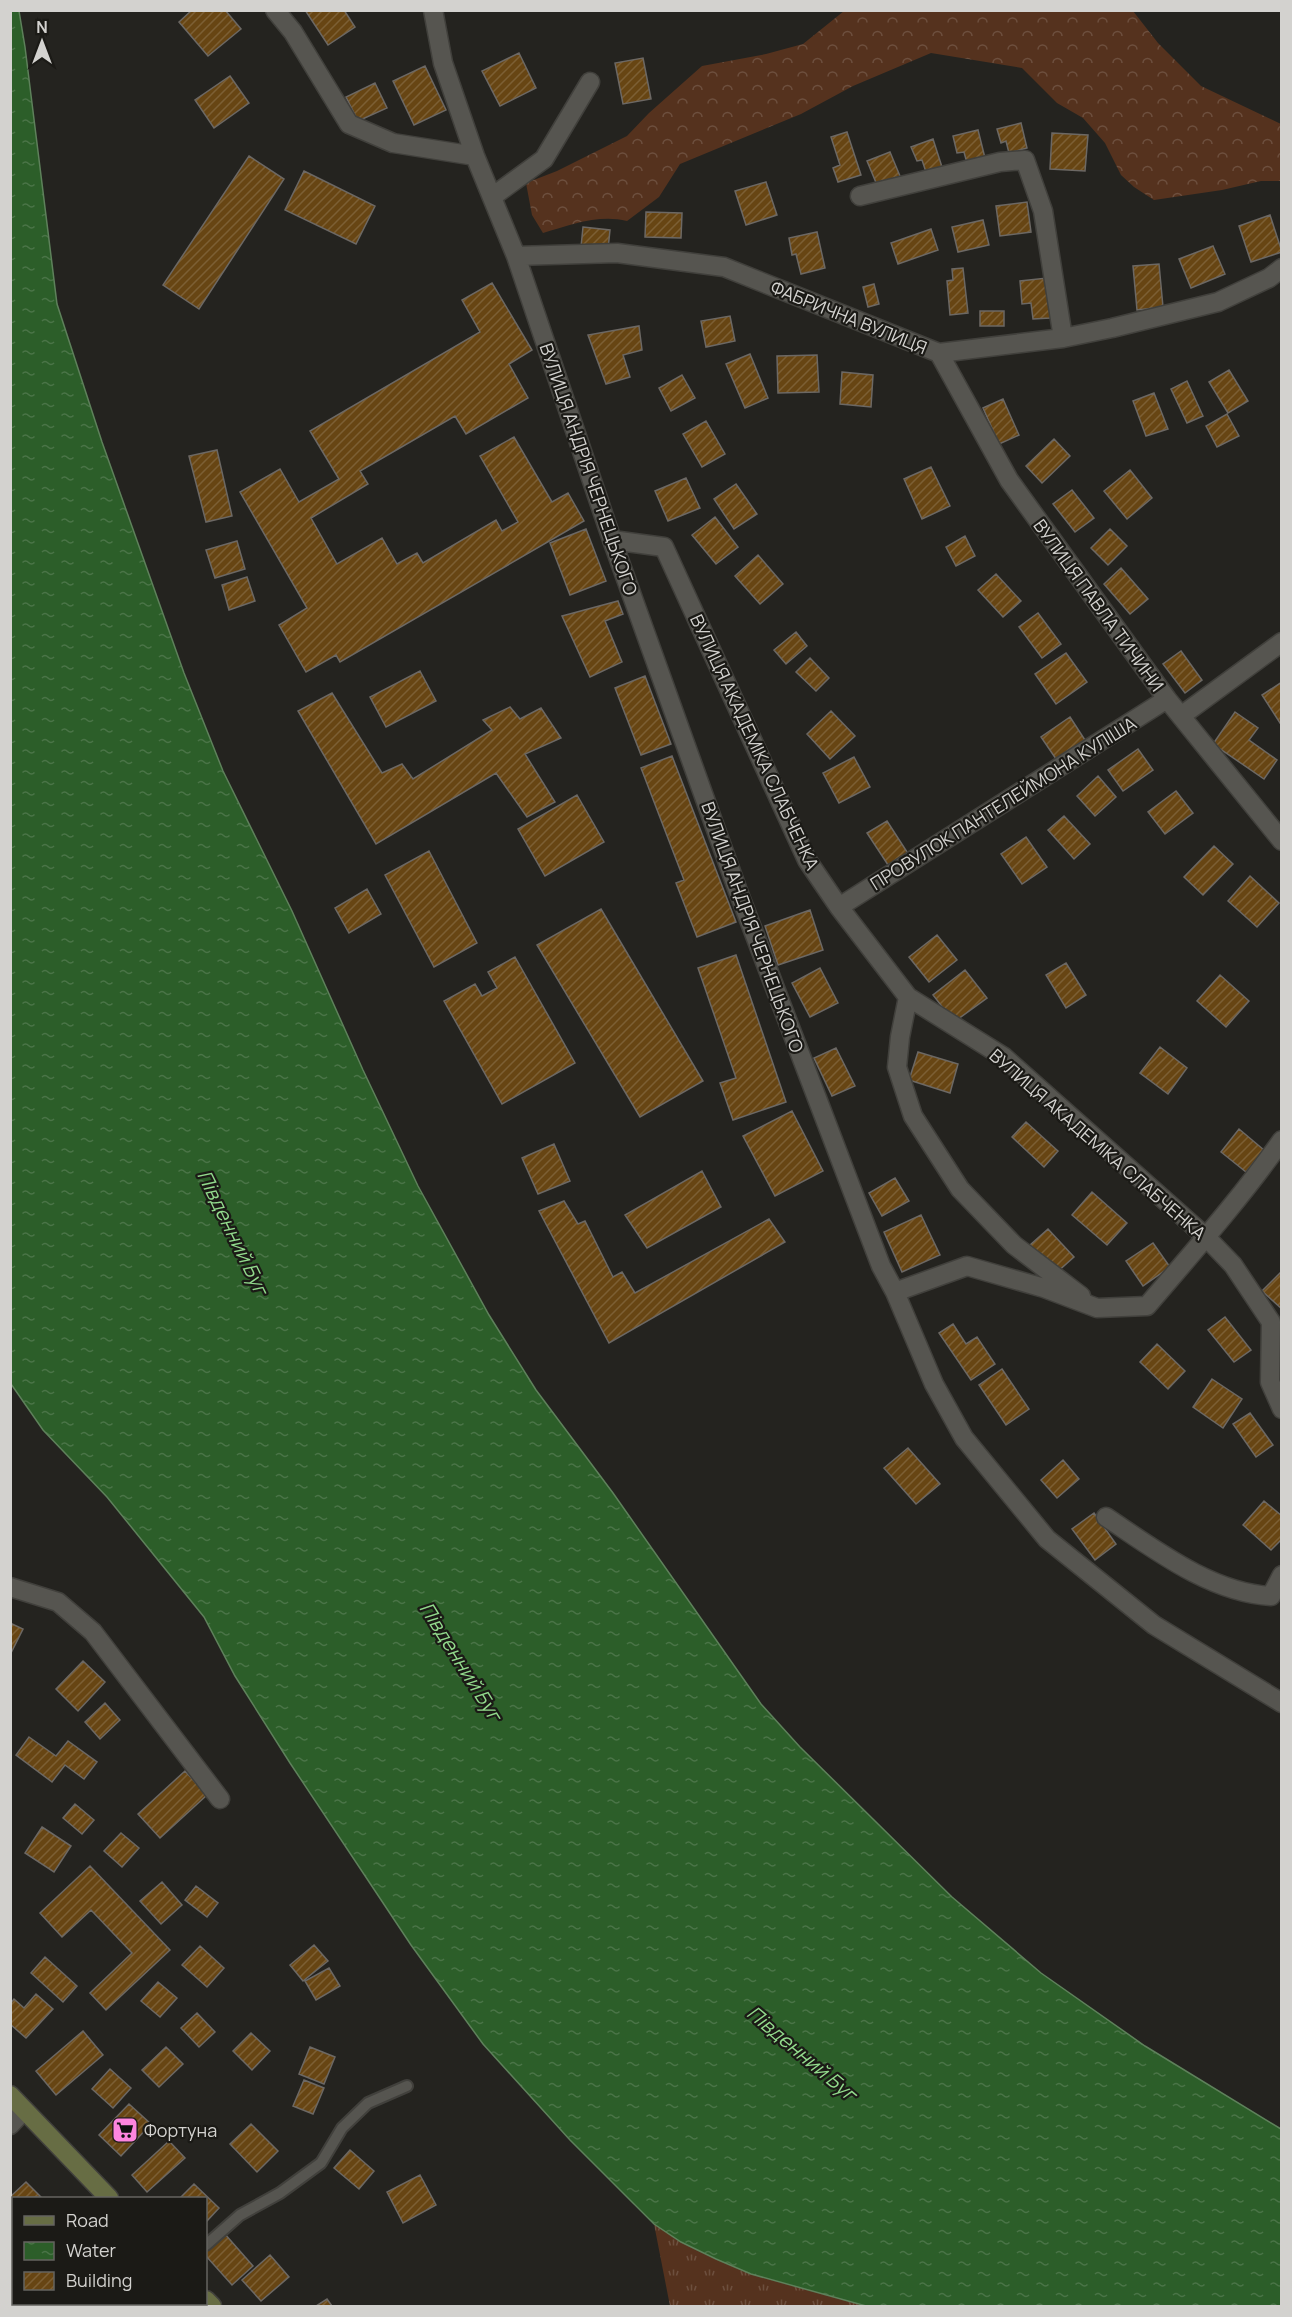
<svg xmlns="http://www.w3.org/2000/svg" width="1292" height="2317" viewBox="0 0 1292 2317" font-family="Manrope,sans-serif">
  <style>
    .grass { fill: url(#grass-tufts) }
    .forest { fill: url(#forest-crowns) }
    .water { fill: url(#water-ripples); stroke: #5e815b; stroke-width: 1.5 }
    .building { fill: url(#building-hatch); stroke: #6c6864; stroke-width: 1.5 }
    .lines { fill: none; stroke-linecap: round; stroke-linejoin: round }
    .lane-casing { stroke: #41403c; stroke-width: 14 }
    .street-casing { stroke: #41403c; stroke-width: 21 }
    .secondary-casing { stroke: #41403c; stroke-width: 21 }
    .lane { stroke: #565550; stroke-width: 10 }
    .street { stroke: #565550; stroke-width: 18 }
    .secondary { stroke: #676d44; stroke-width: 18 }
    .labels { text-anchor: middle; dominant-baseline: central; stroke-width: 4.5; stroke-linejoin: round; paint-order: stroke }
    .street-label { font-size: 18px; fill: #d3d2cf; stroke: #1b1a16 }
    .poi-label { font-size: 18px; fill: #d3d2cf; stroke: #1b1a16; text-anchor: start }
    .water-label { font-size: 20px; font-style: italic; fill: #92da8c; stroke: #1b1a16 }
  </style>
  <defs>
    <pattern id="grass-tufts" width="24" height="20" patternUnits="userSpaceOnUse" patternTransform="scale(1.5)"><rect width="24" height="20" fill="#55321e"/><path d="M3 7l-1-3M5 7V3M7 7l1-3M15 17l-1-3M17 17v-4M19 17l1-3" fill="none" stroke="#6d4f3e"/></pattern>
    <pattern id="forest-crowns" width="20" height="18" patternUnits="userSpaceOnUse" patternTransform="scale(1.5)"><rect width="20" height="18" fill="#55321e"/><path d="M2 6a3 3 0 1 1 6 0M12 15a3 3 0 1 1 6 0" fill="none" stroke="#6d4f3e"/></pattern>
    <pattern id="water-ripples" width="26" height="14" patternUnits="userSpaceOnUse" patternTransform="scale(1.5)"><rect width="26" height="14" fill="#2c5e29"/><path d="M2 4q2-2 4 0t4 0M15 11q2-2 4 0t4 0" fill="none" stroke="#4a7447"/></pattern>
    <pattern id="building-hatch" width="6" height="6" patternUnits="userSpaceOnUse" patternTransform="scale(1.5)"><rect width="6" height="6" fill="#674513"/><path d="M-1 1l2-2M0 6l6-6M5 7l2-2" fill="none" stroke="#7c5f34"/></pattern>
  </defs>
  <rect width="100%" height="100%" fill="#24231f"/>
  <path class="grass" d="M654,2224c31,20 62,37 96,49 38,14 78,19 116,33h-196z"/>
  <path class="forest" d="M844,11h289l25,32 43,43 80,38v57h-20l-39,9 -68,10 -20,-13 -13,-12 -16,-32 -22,-25 -26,-15 -35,-35 -91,-15 -78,33 -52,28 -121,50 -21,33 -32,24c-28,-7 -57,4 -84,12l-11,-18 -6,-32 31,-12 70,-35 22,-23 53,-47 64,-12 37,-10z"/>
  <path class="water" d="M10,11h9l6,36 32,257 45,138 82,231 39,98 69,140 71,159 55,116 71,129 47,75 77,103 148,211 39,43 152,150 89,76 104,73 136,83v177h-415l-115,-32 -35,-15 -35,-17 -27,-18 -84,-84 -87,-96 -72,-99 -121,-182 -55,-87 -31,-59 -97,-120 -64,-67 -32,-46z"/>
  <path class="building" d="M192,10h33l16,19 -33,27 -29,-34z
    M305,10h39l11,17 -27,18z
    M519,53l17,35 -36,18 -18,-35z
    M643,58l8,41 -28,5 -8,-41z
    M425,66l21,44 -32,15 -21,-44z
    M230,76l19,27 -35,25 -19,-28z
    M375,83l12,25 -29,13 -12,-24z
    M1021,123l6,25 -18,5 -3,-12 -5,2 -4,-14z
    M978,130l7,28 -18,5 -3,-11 -7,1 -4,-17z
    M847,132l14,43 -23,7 -5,-14 7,-3 -9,-28z
    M1052,133l36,2 -3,36 -35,-2z
    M933,139l9,28 -16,5 -4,-12 -5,1 -6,-14z
    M890,152l10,24 -23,9 -10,-24z
    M249,156l35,23 -85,130 -36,-24z
    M304,171l71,35 -19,38 -71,-34z
    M766,182l11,33 -31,10 -11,-34z
    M1027,202l4,30 -31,4 -4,-30z
    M646,212l36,1 -1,25 -36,-1z
    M1270,215l12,37 -31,10 -12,-36z
    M983,220l6,25 -31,7 -6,-25z
    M583,227l27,3 -2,19 -27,-2z
    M931,229l7,21 -40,14 -7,-21z
    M817,232l8,36 -24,6 -5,-20 -4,1 -3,-17z
    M1213,246l12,28 -34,14 -12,-29z
    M1159,264l4,43 -26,3 -4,-44z
    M963,268l5,45 -18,2 -3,-34 6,-1 -1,-11z
    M1047,278l3,40 -17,1 -2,-16 -9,1 -2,-23z
    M492,283l40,67 -23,14 19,34 -62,36 -11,-18 -95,55 8,13 -57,34 26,46 45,-26 15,26 20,-11 6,10 73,-43 6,11 16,-9 -38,-66 34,-19 38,65 16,-9 16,28 -244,141 -4,-7 -30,17 -27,-47 28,-17 -67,-116 40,-23 19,33 40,-23 -29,-48 170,-99 -18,-32z
    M874,284l5,20 -11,3 -5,-20z
    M980,311h24v15h-24z
    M730,316l5,25 -29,6 -5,-26z
    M639,326l3,24 -19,5 7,22 -24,7 -18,-49z
    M750,354l18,44 -23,10 -19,-44z
    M817,355l2,37 -41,1 -1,-37z
    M1229,370l19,31 -20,12 -19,-31z
    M842,372l31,3 -2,32 -31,-3z
    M682,375l13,23 -24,13 -12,-23z
    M1187,381l16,35 -16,7 -16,-34z
    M1154,393l14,36 -22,7 -13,-35z
    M1003,399l16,36 -20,9 -16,-36z
    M1227,414l12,22 -22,11 -11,-21z
    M706,421l19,33 -23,13 -19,-33z
    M1054,439l16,17 -28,27 -16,-17z
    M217,450l15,66 -26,6 -17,-66z
    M931,467l19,39 -28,13 -18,-40z
    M1130,470l22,28 -25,21 -23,-28z
    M686,478l14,30 -32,13 -13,-30z
    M736,484l21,30 -23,15 -20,-30z
    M1072,490l22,28 -19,14 -22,-28z
    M715,517l23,30 -22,17 -24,-29z
    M586,529l20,52 -36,14 -20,-52z
    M1110,529l17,17 -19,19 -17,-17z
    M965,536l10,20 -19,10 -10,-19z
    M237,541l8,28 -30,9 -9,-28z
    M758,555l25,29 -23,20 -25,-28z
    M1121,568l27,31 -18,15 -26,-30z
    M996,574l25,27 -18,16 -25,-27z
    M247,577l8,24 -26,9 -7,-25z
    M618,601l5,13 -18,7 17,41 -32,15 -28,-61z
    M1038,613l23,31 -19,14 -23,-31z
    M796,632l11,14 -21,18 -12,-14z
    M1181,651l21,29 -17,13 -22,-29z
    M1066,653l21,29 -31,22 -21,-30z
    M810,658l19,20 -13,13 -20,-19z
    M420,671l16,30 -50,26 -16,-30z
    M645,676l26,68 -30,11 -26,-67z
    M1282,682v40l-2,1 -18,-28z
    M332,693l50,80 20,-9 11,15 79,-49 -9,-10 27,-13 10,12 21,-11 20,30 -36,16 30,48 -28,15 -31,-44 -120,71 -78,-133z
    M831,711l24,25 -25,23 -23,-25z
    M1235,712l23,16 -9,12 28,20 -13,19 -51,-35z
    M1070,717l15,23 -29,19 -15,-22z
    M1138,749l15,21 -30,21 -15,-21z
    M672,756l64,166 -39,15 -21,-54 8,-3 -43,-112z
    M854,757l16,30 -31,16 -16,-30z
    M1098,776l18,21 -21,19 -18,-20z
    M1176,791l17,22 -28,21 -17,-22z
    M577,795l27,47 -59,34 -27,-47z
    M1064,816l26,28 -16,15 -26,-29z
    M887,821l22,34 -19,13 -23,-35z
    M1026,837l21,30 -25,17 -21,-30z
    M1214,846l19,18 -30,31 -19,-18z
    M429,851l48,92 -43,24 -49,-92z
    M1250,876l29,27 -22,24 -29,-26z
    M367,889l14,25 -32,19 -14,-25z
    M601,909l102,172 -63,36 -103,-172z
    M810,910l13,40 -45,15 -13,-39z
    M937,935l20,25 -28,22 -20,-25z
    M736,955l50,147 -53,18 -13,-37 16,-5 -38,-110z
    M515,957l60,106 -73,41 -58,-103 31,-17 7,12 15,-8 -9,-16z
    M1066,963l20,32 -20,13 -20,-33z
    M820,968l18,35 -28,14 -18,-34z
    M965,970l22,28 -33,24 -21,-27z
    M1220,975l29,26 -23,26 -29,-26z
    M1160,1047l27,21 -19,26 -28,-21z
    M836,1048l19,38 -23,10 -18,-38z
    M918,1052l40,12 -8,29 -41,-13z
    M792,1111l31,60 -48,25 -32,-60z
    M1026,1122l32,29 -14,16 -32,-30z
    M1239,1129l25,21 -18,22 -25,-20z
    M554,1144l16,37 -32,13 -16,-36z
    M702,1171l19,36 -74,41 -22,-33z
    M895,1178l14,23 -27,15 -13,-23z
    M1092,1192l35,31 -20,22 -35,-30z
    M564,1201l14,23 7,-3 28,56 9,-5 13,21 134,-74 16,23 -176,101 -70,-132z
    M921,1215l19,40 -38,17 -18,-40z
    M1048,1229l26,28 -18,16 -26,-28z
    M1153,1243l17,24 -27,19 -17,-25z
    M1282,1271v38l-20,-18z
    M1225,1317l26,33 -17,12 -26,-32z
    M953,1324l13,20 11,-7 18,27 -24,16 -32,-47z
    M1157,1344l28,27 -17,18 -28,-27z
    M1002,1369l27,40 -23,16 -27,-40z
    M1212,1379l30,20 -19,29 -30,-21z
    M1250,1413l23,32 -17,12 -23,-33z
    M908,1448l32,36 -24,20 -32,-36z
    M1063,1460l16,19 -22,19 -16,-18z
    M1264,1501l18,15v23l-11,11 -28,-25z
    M1094,1513l22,31 -21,16 -23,-31z
    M10,1623l13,6 -13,26z
    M83,1661l22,21 -27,29 -22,-22z
    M105,1703l15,17 -20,19 -15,-17z
    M29,1737l27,19 12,-15 29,21 -13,17 -19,-14 -13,17 -36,-27z
    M185,1771l22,24 -47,43 -22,-24z
    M75,1804l19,16 -12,14 -19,-16z
    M42,1827l29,19 -17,26 -29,-19z
    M121,1833l18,15 -17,19 -18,-16z
    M90,1866l80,84 -64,60 -16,-17 42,-40 -41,-43 -29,27 -22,-24z
    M162,1882l20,23 -21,19 -21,-23z
    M196,1886l22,17 -11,14 -22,-17z
    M314,1945l14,16 -25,20 -13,-16z
    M200,1946l24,22 -17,19 -25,-22z
    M45,1957l32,29 -14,16 -32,-29z
    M329,1968l11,18 -24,14 -11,-19z
    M158,1982l19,16 -17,19 -19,-16z
    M36,1994l17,15 -27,29 -16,-14v-20l4,-5 10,9z
    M197,2013l18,19 -16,15 -18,-19z
    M83,2031l20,24 -47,40 -20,-24z
    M251,2033l19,18 -18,19 -19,-19z
    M166,2047l17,17 -24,23 -17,-17z
    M310,2047l25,10 -11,27 -25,-10z
    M110,2069l21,19 -18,20 -21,-19z
    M304,2080l20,8 -11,26 -20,-8z
    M129,2104l22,20 -30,32 -22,-21z
    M251,2124l27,27 -21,21 -27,-28z
    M169,2141l16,17 -38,34 -15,-17z
    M350,2150l24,21 -15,18 -25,-21z
    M420,2175l16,30 -33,18 -16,-31z
    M26,2182l15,15 -27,1v11l-4,-3v-9z
    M194,2184l25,24 -13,14v-24h-26z
    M224,2233l29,33 -21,19 -26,-29v-6z
    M270,2255l19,22 -28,24 -19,-21z
    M14,2286v18h30l-2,2h-32v-15z
    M327,2299l5,7h-16z"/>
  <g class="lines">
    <g class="lane-casing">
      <path id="lane" d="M206,2245l34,-30 40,-22 41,-30 21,-35 26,-25 39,-17"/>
    </g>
    <g class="street-casing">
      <path id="street" d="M275,10l18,22 56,92 44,19 82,13
        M433,10l10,53 32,93 41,100 96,284 126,351 143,375 14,26 39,92 30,54 83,101 107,86 128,78
        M860,196l140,-34 25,-2 18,51 20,127
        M492,197l52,-38 46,-77
        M516,256l101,-3 107,14 215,86 124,-15 49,-10 106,-26 51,-24 13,-10
        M939,353l70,127 158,219 115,142
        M612,540l52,7 143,313 32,47 69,90 96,60 202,180 27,28 38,57 -1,60 12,27
        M1181,716l101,-74
        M839,907l328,-208
        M908,997l-8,40 -3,30 16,49 47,73 54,56 67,51
        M895,1292l72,-26 77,22 53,20 50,-2c46,-54 94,-108 135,-166
        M1106,1517c48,32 105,76 165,79l11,-21
        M10,1587l48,15 35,30 127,167
        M10,2125l14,-15"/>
    </g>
    <g class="secondary-casing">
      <path id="secondary" d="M10,2095l99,103
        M206,2300l6,6"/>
    </g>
    <use href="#lane" class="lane"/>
    <use href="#street" class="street"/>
    <use href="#secondary" class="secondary"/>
  </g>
  <defs>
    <g id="supermarket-square" transform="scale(1.35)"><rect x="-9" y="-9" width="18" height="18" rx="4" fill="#fe85df" stroke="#1b1a16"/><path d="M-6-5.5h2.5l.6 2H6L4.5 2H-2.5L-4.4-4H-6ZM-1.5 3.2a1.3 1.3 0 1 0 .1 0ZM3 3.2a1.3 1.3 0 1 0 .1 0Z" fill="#111"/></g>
  </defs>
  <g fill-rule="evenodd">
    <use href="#supermarket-square" x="125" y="2130"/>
  </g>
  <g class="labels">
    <g class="street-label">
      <text transform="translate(849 317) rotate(22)">ФАБРИЧНА ВУЛИЦЯ</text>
      <text transform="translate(589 469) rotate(71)">ВУЛИЦЯ АНДРІЯ ЧЕРНЕЦЬКОГО</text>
      <text transform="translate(1099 605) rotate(54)">ВУЛИЦЯ ПАВЛА ТИЧИНИ</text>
      <text transform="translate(755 742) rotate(65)">ВУЛИЦЯ АКАДЕМІКА СЛАБЧЕНКА</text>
      <text transform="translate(1003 803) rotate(-32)">ПРОВУЛОК ПАНТЕЛЕЙМОНА КУЛІША</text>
      <text transform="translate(753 927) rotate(70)">ВУЛИЦЯ АНДРІЯ ЧЕРНЕЦЬКОГО</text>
      <text transform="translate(1098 1144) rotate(41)">ВУЛИЦЯ АКАДЕМІКА СЛАБЧЕНКА</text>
    </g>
    <g class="poi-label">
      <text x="144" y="2130">Фортуна</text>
    </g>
    <g class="water-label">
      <text transform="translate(233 1232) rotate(64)">Південний Буг</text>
      <text transform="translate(461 1661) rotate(58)">Південний Буг</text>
      <text transform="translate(802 2053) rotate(40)">Південний Буг</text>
    </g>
  </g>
  <rect width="1292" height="2317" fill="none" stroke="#d3d2cf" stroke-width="24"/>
  <rect x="12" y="2197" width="195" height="108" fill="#1b1a16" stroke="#656460" stroke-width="1.5"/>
  <rect x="24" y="2216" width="30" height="9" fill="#676d44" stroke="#656460" stroke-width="1.5"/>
  <text x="66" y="2227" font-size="18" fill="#d3d2cf">Road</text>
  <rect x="24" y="2242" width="30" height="18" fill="url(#water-ripples)" stroke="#656460" stroke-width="1.5"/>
  <text x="66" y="2257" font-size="18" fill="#d3d2cf">Water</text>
  <rect x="24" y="2272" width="30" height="18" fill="url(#building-hatch)" stroke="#656460" stroke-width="1.5"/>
  <text x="66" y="2287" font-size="18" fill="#d3d2cf">Building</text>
  <g transform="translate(42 42)" stroke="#1b1a16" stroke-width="4.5" paint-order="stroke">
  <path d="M0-4.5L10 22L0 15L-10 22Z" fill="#d3d2cf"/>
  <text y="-9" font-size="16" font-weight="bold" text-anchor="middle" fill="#d3d2cf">N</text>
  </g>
</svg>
